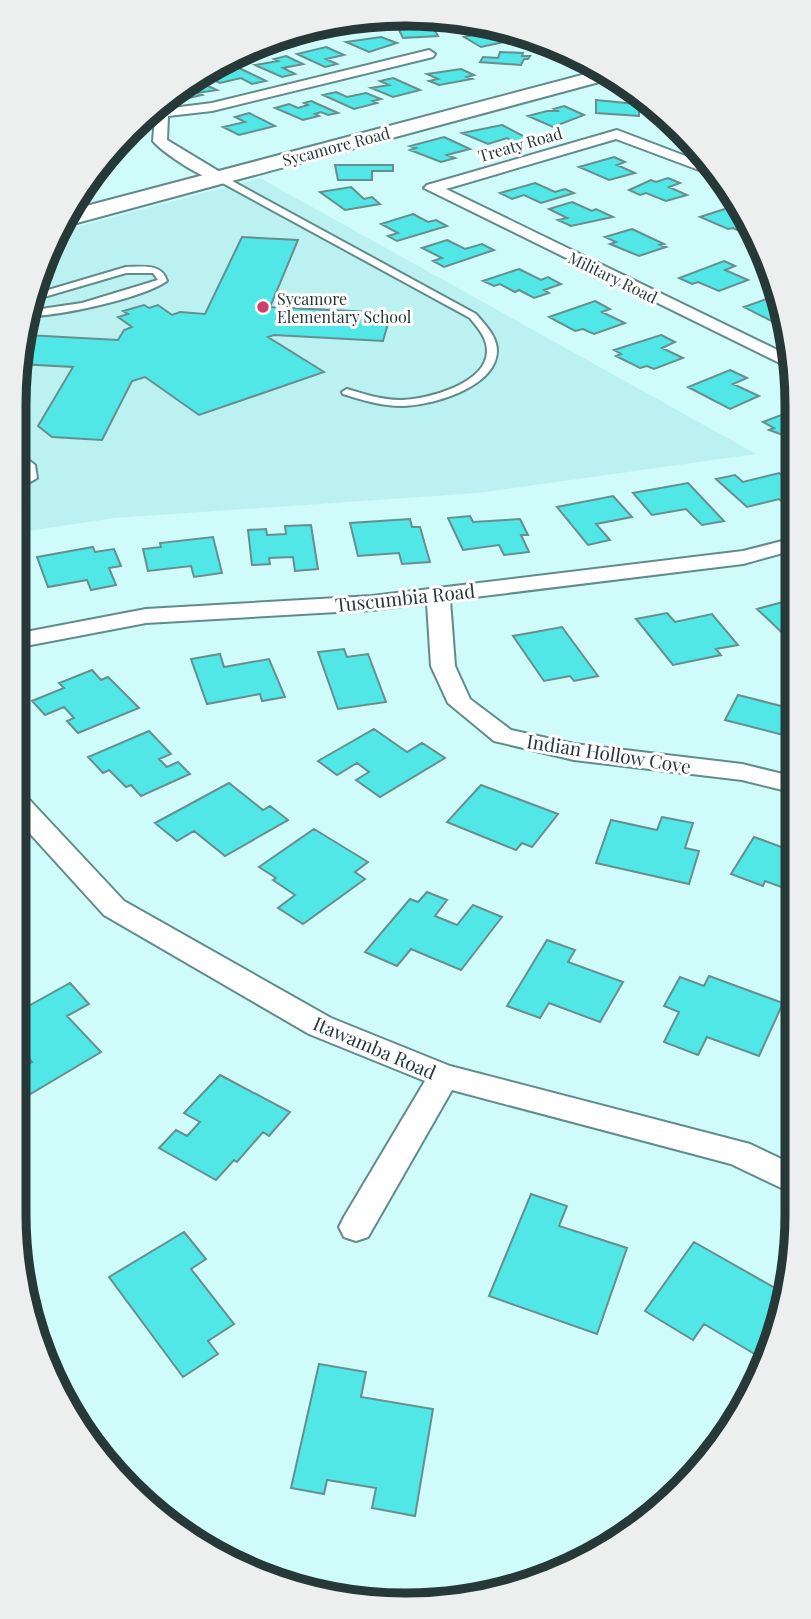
<svg xmlns="http://www.w3.org/2000/svg" width="811" height="1619" viewBox="0 0 811 1619" font-family="'Playfair Display',serif">
  <style>
    .built { fill: #bbf2f1 }
    .building { fill: #51e7e6; stroke: #668f8f; stroke-width: 2 }
    .lines { fill: none; stroke-linecap: round; stroke-linejoin: round }
    .lane-casing { stroke: #628c8b; stroke-width: 4 }
    .street-casing { stroke: #628c8b; stroke-width: 4 }
    .secondary-casing { stroke: #628c8b; stroke-width: 4 }
    .lane { fill: #fff; fill-rule: evenodd }
    .street { fill: #fff; fill-rule: evenodd }
    .secondary { fill: #fff; fill-rule: evenodd }
    .poi-dot { fill: #cd406d; stroke: #fefefe; stroke-width: 2.5 }
    .labels { text-anchor: middle; dominant-baseline: central; stroke-width: 6; stroke-linejoin: round; paint-order: stroke }
    .far-street-label { font-size: 16px; fill: #263838; stroke: #fefefe }
    .far-poi-label { font-size: 16px; fill: #263838; stroke: #fefefe; text-anchor: start }
    .street-label { font-size: 19px; fill: #263838; stroke: #fefefe }
    .rim { fill: none; stroke: #263838; stroke-width: 9 }
  </style>
  <rect width="100%" height="100%" fill="#cffbfa"/>
  <path class="built" d="M260,178l496,276 -278,39 -364,25 -99,15v-153l39,-147z"/>
  <path class="building" d="M441,25l3,4h-10l4,7 -35,2 -4,-8z
    M297,33l8,3 -22,7 -15,-1 11,-7z
    M482,33l11,5 6,-1 10,4 -28,6 -17,-10z
    M381,37l16,6 -28,9 -23,-10z
    M326,47l18,8 -18,4 11,5 -12,3 -28,-13z
    M500,52l23,1 -1,3h8l-2,3h-4l-3,6 -41,-3 3,-5 15,1z
    M286,56l17,8 -20,4 12,6 -13,3 -27,-12 23,-4 -4,-2z
    M239,68l27,13 -14,3 -11,-6 -21,5 -13,-6z
    M461,69l13,6 -7,2 5,2 -33,6 -10,-4 9,-2 -11,-5z
    M393,78l27,12 -27,7 -22,-9 18,-3 -9,-4z
    M199,82l18,8 -20,3 5,2 -13,3 -11,-5z
    M336,92l11,5 19,-4 15,6 -8,2 4,2 -23,6 -31,-14z
    M596,100l50,5 1,6 -8,-1v6l-43,-3z
    M311,101l27,12 -10,2 -7,-3 -6,2 4,2 -16,4 -28,-12 14,-4 9,4 10,-3 -4,-2z
    M564,106l20,9 -31,12 -25,-11 19,-5h12l-5,-2z
    M249,113l26,13 -36,9 -16,-8 22,-5 -10,-5z
    M502,125l25,13 -13,4 -7,-4 -19,6 -26,-11z
    M444,137l26,12 -23,6 8,3 -14,4 -31,-12 6,-2 -6,-2z
    M614,157l11,5 -8,3 18,8 -26,7 -30,-13z
    M335,165h58v6h-21v9h-34z
    M668,178l12,5 -11,4 18,8 -21,6 -20,-8 -6,2 -11,-5 22,-10 5,2z
    M535,183l20,9 10,-3 9,4 -33,10 -17,-8 -12,4 -12,-6z
    M351,187l13,12 8,-2 8,7 -35,6 -25,-18z
    M572,202l20,9 4,-2 17,8 -42,9 -13,-6 9,-2 -18,-9z
    M734,206l7,3 2,4 -4,1 6,3 7,12 -10,3 -9,-4 -5,1 -28,-12z
    M413,214l15,8 8,-2 11,6 -50,15 -9,-5 10,-3 -17,-9z
    M632,229l32,15 -4,1 6,2 -27,9 -29,-12 6,-2 -11,-5z
    M242,237l56,3 -28,67 121,6 -8,28 -109,-6 -6,2 56,35 -125,43 -54,-38 -13,4 -30,59 -50,-3 -14,-11 35,-59 -54,-3 8,-29 91,5 6,-10 8,-3 -14,-10 10,-3 -5,-3 21,-6 5,3 9,-3 14,10 8,-3 25,2z
    M447,240l18,9 17,-5 12,6 -50,17 -11,-6 9,-3 -20,-10z
    M724,261l11,5 -10,4 23,10 -29,11 -21,-9 -6,2 -13,-6z
    M519,269l22,11 7,-3 13,7 -17,6 5,3 -15,5 -15,-8 -4,2 -15,-8 -6,2 -11,-5z
    M778,295l8,29 -5,2 -37,-19z
    M595,301l15,8 -8,3 23,11 -31,11 -11,-5 -8,2 -26,-14z
    M661,335l14,7 -13,6 21,10 -29,11 -7,-3 -7,2 -24,-12 5,-2 -7,-4z
    M730,370l17,8 -14,6 26,12 -29,13 -42,-22z
    M794,413v26l-25,-9 5,-2 -11,-6 18,-7 4,2z
    M779,473l15,13v20l-6,1 -9,-8 -32,8 -31,-28 19,-4 8,7z
    M688,483l36,38 -22,4 -16,-16 -34,6 -19,-22z
    M613,496l19,21 -36,7 14,16 -22,5 -31,-38z
    M470,516l3,6 47,-3 8,16h-7l8,17 -25,3 -5,-10 -36,5 -15,-32z
    M410,519l2,8h8l10,35 -28,2 -3,-11 -41,3 -8,-33z
    M311,525l7,44 -23,2 -2,-14 -24,1 1,6 -18,1 -4,-35 18,-1 1,6 19,-1 -1,-8z
    M213,537l9,36 -28,4 -3,-11 -43,5 -5,-22 18,-2 -1,-4z
    M93,547l2,5 19,-3 7,17 -12,2 7,17 -25,5 -4,-10 -39,7 -11,-30z
    M794,599v45l-37,-35z
    M667,613l8,9 37,-8 26,31 -22,4 5,6 -48,10 -37,-46z
    M562,627l36,49 -24,5 -4,-5 -26,5 -31,-45z
    M344,649l3,8 21,-3 18,48 -48,7 -20,-57z
    M220,654l4,13 45,-8 16,38 -23,4 -2,-7 -53,10 -16,-45z
    M92,670l9,10 7,-3 31,31 -61,25 -11,-12 7,-3 -10,-11 -19,8 -13,-14 32,-13 -5,-5z
    M738,695l43,11 5,-10 9,2v40l-70,-18z
    M374,729l33,23 15,-9 23,15 -65,39 -24,-17 13,-8 -12,-9 -20,12 -19,-14z
    M149,731l22,23 -12,5 8,8 11,-5 12,12 -49,22 -10,-11 -5,2 -17,-17 -6,3 -15,-16z
    M229,783l34,27 7,-4 18,14 -63,36 -31,-25 -17,10 -22,-18z
    M481,785l77,29 -26,33 -10,-4 -6,7 -69,-28z
    M662,817l31,6 -8,25 14,3 -10,33 -93,-21 15,-43 46,10z
    M314,829l54,33 -13,10 10,7 -62,45 -25,-16 17,-13 -22,-15 3,-2 -17,-11z
    M754,837l41,15v40l-30,-11 -2,5 -32,-12z
    M427,892l20,8 -12,16 22,9 16,-20 29,12 -41,53 -50,-21 -14,17 -32,-14 45,-53 8,3z
    M547,940l28,10 -7,12 55,20 -23,40 -51,-19 -9,15 -33,-12z
    M709,976l74,27 -24,53 -52,-19 -9,18 -34,-13 15,-30 -15,-6 16,-29 24,9z
    M70,983l19,21 -22,12 34,36 -79,47 -8,-9v-18l18,-10 -15,-18 -3,2v-32z
    M220,1075l70,37 -21,24 -6,-4 -26,30 -3,-2 -18,20 -57,-32 17,-18 11,6 13,-14 -16,-9z
    M531,1194l36,12 -8,20 68,22 -30,86 -108,-38z
    M184,1232l22,27 -15,10 43,55 -26,17 10,13 -35,23 -74,-100z
    M694,1242l88,50 -13,48 -11,16 -54,-32 -11,16 -48,-29z
    M319,1364l47,8 -5,25 72,12 -18,107 -43,-8 4,-20 -49,-8 -3,14 -33,-6z"/>
  <g class="lines">
    <g class="lane-casing">
      <path id="lane" d="M217,176h6l253,138c9,11 21,22 21,37 -1,37 -67,55 -96,55 -19,0 -39,-6 -58,-12l-1,-2 5,-3c18,5 34,11 53,11 26,0 87,-16 87,-49 0,-14 -10,-24 -17,-33l-253,-138z
        M126,267c15,0 36,-4 41,14 -25,17 -103,34 -135,35l2,-6 48,-7 76,-23 -5,-7h-27l-89,26 1,-6z
        M15,450l20,15 2,13 -22,13v-7l11,-7v-9l-11,-10z"/>
    </g>
    <g class="street-casing">
      <path id="street" d="M429,50l6,4 -2,3 -221,54 -44,5 -1,24 58,35 2,3 -2,3c-15,4 -62,-28 -72,-40l2,-23 -4,-9 10,-6 3,6 48,-6z
        M617,130l100,38 6,11 -107,-40 -170,50 348,169v12l-370,-182 3,-3z
        M794,538v12l-51,14 -293,36 5,66 15,33 41,31 63,14 168,20 53,13v16l-53,-13 -168,-20 -80,-19 -46,-38 -17,-37 -4,-63 -55,7 -226,13 -131,25v-14l131,-25 226,-13 371,-45z
        M14,791l9,2 101,108 207,117 119,48 300,78 46,22v29l-65,-31 -279,-74 -84,147 -12,4 -12,-4 -5,-10 5,-10 81,-136 -116,-47 -205,-119 -90,-99z"/>
    </g>
    <g class="secondary-casing">
      <path id="secondary" d="M601,70l13,8 -541,146 -13,1 11,-15z"/>
    </g>
    <use href="#lane" class="lane"/>
    <use href="#street" class="street"/>
    <use href="#secondary" class="secondary"/>
  </g>
  <circle class="poi-dot" cx="263" cy="307" r="7"/>
  <g class="labels">
    <g class="far-street-label">
      <text transform="translate(520 144) rotate(-16)">Treaty Road</text>
      <text transform="translate(336 146) rotate(-15)">Sycamore Road</text>
      <text transform="translate(613 277) rotate(26)">Military Road</text>
    </g>
    <g class="far-poi-label">
      <text x="277" y="298">Sycamore<tspan x="277" dy="18">Elementary School</tspan></text>
    </g>
    <g class="street-label">
      <text transform="translate(405 597) rotate(-6)">Tuscumbia Road</text>
      <text transform="translate(609 753) rotate(9)">Indian Hollow Cove</text>
      <text transform="translate(375 1047) rotate(23)">Itawamba Road</text>
    </g>
  </g>
  <path d="M0 0H811V1619H0ZM405 26H406A379 379 0 0 1 785 405V1214A379 379 0 0 1 406 1593H405A379 379 0 0 1 26 1214V405A379 379 0 0 1 405 26Z" fill="#edeeee" fill-rule="evenodd"/>
  <path class="rim" d="M405 26H406A379 379 0 0 1 785 405V1214A379 379 0 0 1 406 1593H405A379 379 0 0 1 26 1214V405A379 379 0 0 1 405 26Z"/>
</svg>
